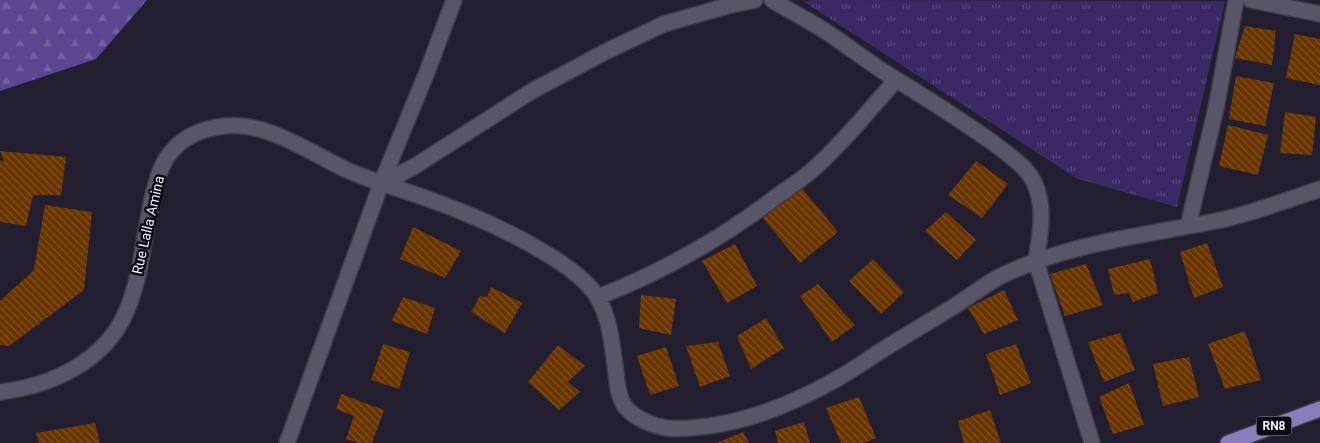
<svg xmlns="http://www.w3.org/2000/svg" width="1320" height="443" viewBox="0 0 1320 443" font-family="Roboto,sans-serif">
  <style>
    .grass { fill: url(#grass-tufts) }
    .forest { fill: url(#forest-firs) }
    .building { fill: url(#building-back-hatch) }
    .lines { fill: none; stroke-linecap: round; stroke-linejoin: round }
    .minor-casing { stroke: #3e3b48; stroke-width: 18 }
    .major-casing { stroke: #3e3b48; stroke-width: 18 }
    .minor { stroke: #595568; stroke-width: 15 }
    .major { stroke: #8b7dbb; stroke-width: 15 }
    .labels { text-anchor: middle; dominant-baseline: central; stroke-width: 5; stroke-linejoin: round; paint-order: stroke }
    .shield { fill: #0b0911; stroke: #aba9b4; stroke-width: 1 }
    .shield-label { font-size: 12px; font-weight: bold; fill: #f0eefa }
    .street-label { font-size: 14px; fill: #f0eefa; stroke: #0b0911 }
  </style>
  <defs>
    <pattern id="grass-tufts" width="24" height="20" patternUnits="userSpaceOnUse" patternTransform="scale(1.25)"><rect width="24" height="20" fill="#3b2966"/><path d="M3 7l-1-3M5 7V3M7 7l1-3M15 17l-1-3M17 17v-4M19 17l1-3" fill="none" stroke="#58487d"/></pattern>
    <pattern id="forest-firs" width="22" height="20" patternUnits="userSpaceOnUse" patternTransform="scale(1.25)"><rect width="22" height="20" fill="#5b4691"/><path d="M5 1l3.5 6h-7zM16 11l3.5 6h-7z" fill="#7361a1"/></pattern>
    <pattern id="building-back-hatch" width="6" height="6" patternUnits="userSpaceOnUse" patternTransform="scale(1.25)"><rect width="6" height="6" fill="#693400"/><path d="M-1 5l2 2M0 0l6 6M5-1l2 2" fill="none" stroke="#7f5226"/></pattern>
  </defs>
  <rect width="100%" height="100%" fill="#221e2f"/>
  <path class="grass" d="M813,0l412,1 -48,206 -99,-28 -274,-177z"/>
  <path class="forest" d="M0,0h147l-51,59 -96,32z"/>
  <path class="building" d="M1245,26l31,5 -4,34 -37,-7z
    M1295,34l25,5v46l-34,-7z
    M1236,76l38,7 -9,43 -36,-7z
    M1285,112l31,5 -4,38 -32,-2z
    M1228,125l40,10 -10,40 -39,-9z
    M0,151l66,6 -5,38h-28l-7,31 -26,-4v-62l4,2z
    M976,161l32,23 -26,34 -34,-23z
    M801,187l37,45 -38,31 -37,-45z
    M45,205l47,7 -8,78 -75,56 -9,-1v-44l34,-31z
    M946,212l30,28 -19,20 -32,-29z
    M413,227l48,24 -16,27 -45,-19z
    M1207,243l16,44 -29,11 -14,-46z
    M735,244l22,42 -30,17 -25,-42z
    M873,259l31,33 -23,22 -32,-33z
    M1150,259l8,34 -25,9 -4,-9 -15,2 -6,-26z
    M1086,264l17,41 -38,11 -15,-42z
    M818,284l37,41 -23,17 -32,-46z
    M491,287l31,16 -17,30 -34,-21 9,-16 7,1z
    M1004,290l14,30 -34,14 -16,-26z
    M641,295l35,4 -5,36 -32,-7z
    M403,297l32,11 -8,26 -35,-13z
    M766,318l18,30 -33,21 -14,-33z
    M1245,331l16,49 -36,9 -17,-45z
    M1120,333l15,37 -31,12 -16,-40z
    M718,342l12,34 -30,11 -14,-41z
    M383,344l27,8 -11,37 -28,-9z
    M1016,344l15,39 -31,12 -14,-41z
    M558,345l27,21 -17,16 12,10 -21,18 -31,-28z
    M666,347l13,39 -29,9 -13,-39z
    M1189,357l10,40 -36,9 -10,-42z
    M1129,383l15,42 -31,9 -14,-37z
    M341,394l43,16 -12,33h-14l-12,-4 8,-23 -18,-7z
    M859,397l17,41 -12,5h-23l-15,-35z
    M990,410l11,33h-37l-6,-22z
    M804,422l6,21h-32l-3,-12z
    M95,423l5,20h-61l-3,-10z
    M743,432l6,11h-33z"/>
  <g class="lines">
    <g class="minor-casing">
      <path id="minor" d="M772,0c18,11 38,21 56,33 23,15 45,33 69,47 34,21 67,42 99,65 14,11 30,21 38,37 12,25 6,53 2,79l56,182
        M1251,0l69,14
        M381,184l34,-18 117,-75 75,-40 57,-27 63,-18 28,-6
        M1188,226l28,-118 20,-108
        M598,297c65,-25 127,-61 182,-103 13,-9 28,-19 39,-30 28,-26 52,-56 77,-84
        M0,392c52,-6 106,-31 127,-82 15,-36 17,-77 26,-115 4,-15 8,-33 20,-45 13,-15 33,-22 52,-24 42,-5 87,28 124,45 23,10 48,17 71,25 40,14 79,30 115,51 19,11 39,23 54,39 21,22 23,58 27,87 1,10 2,23 8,32 9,13 29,21 43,23 14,2 29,-1 42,-2 44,-6 87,-24 126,-46 17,-9 33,-21 49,-31 24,-15 48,-29 72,-44 16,-10 32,-23 49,-31 66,-31 141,-39 211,-53 36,-7 70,-21 104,-32
        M287,443l94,-259 46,-112 27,-72"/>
    </g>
    <g class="major-casing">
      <path id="major" d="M1228,443l92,-34"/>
    </g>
    <use href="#minor" class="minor"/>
    <use href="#major" class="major"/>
  </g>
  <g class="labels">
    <rect class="shield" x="1256.5" y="416.5" width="35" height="19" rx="4"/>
    <g class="shield-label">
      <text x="1274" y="426">RN8</text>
    </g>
    <g class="street-label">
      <text transform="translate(148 225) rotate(-77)">Rue Lalla Amina</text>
    </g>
  </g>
</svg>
